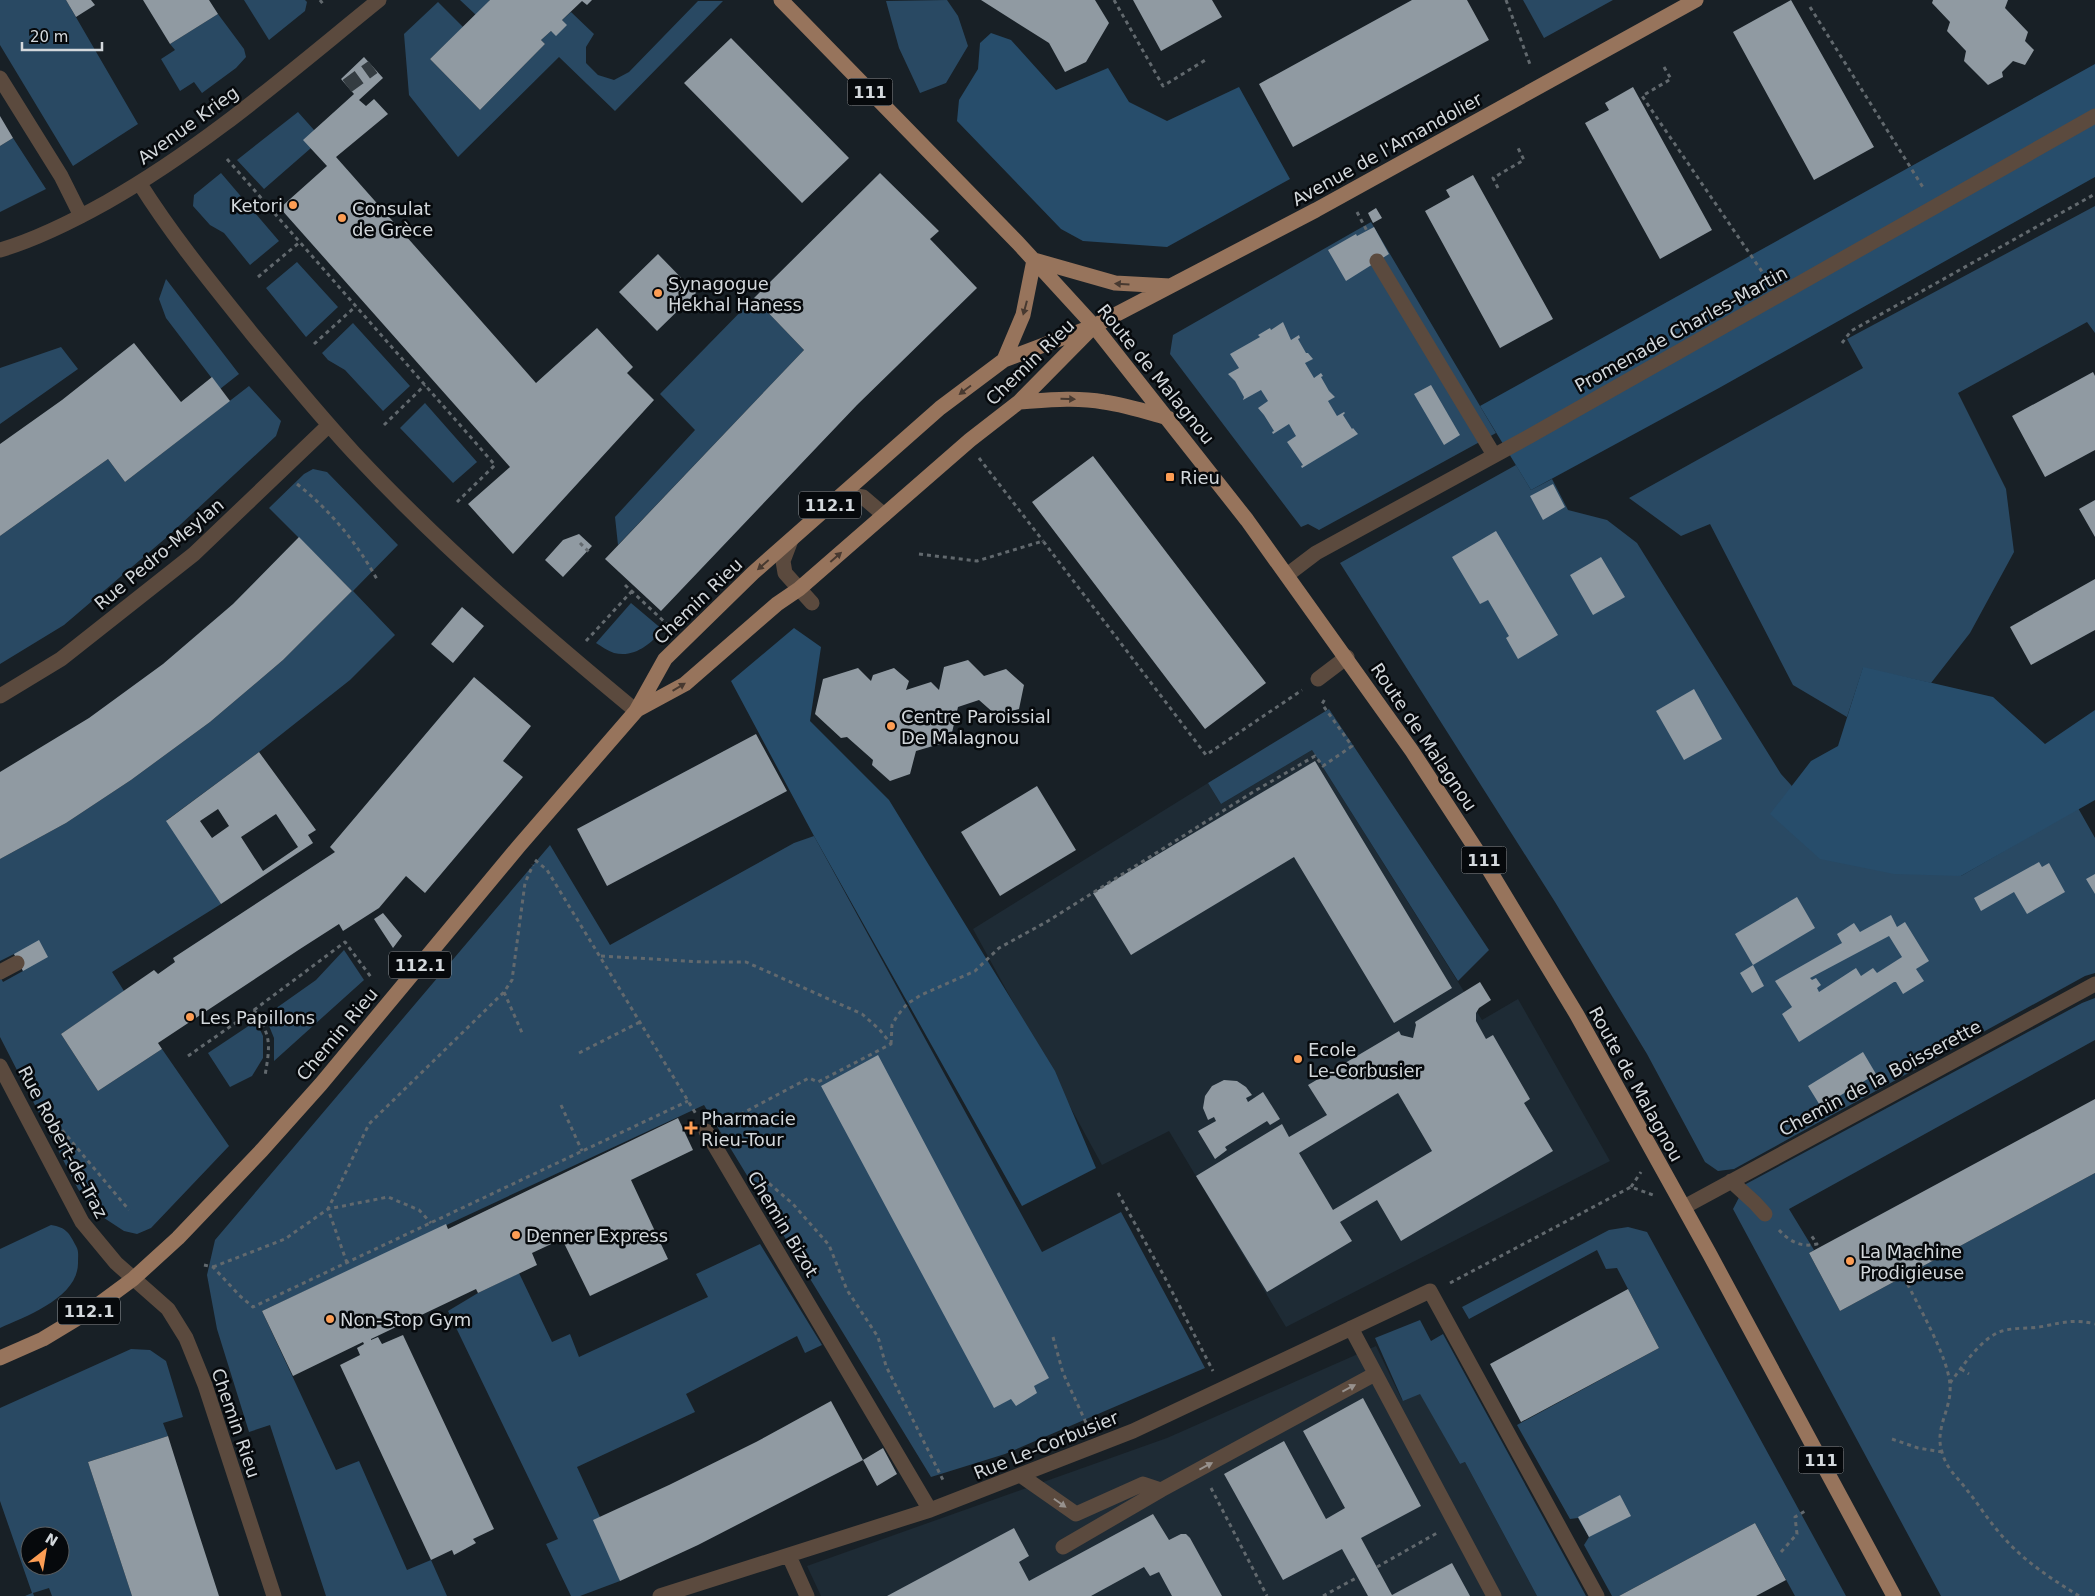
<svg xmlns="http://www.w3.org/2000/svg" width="2095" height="1596" viewBox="0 0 2095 1596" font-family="'DejaVu Sans',sans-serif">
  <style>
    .built { fill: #1e2b35 }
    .green { fill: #294963; fill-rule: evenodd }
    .forest { fill: #274d6b }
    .building { fill: #909aa2; fill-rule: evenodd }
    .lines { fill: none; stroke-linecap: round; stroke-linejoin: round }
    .minor-tunnel { stroke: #343c41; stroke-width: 15; stroke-dasharray: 15 8; stroke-linecap: butt }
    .path { stroke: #62696e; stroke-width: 3; stroke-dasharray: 4 4; stroke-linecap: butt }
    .minor { stroke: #5b4a3e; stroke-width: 15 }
    .major { stroke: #97745c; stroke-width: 15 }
    .oneway { fill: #473930 }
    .oneway2 { fill: #97918d }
    .poi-dot { fill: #fc9d54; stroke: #06090c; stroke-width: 2 }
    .labels { text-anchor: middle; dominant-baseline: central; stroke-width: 5; stroke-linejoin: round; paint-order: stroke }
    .shield { fill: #06090c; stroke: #969a9e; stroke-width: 1 }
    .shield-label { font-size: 16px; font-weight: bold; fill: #d3d8dc }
    .street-label { font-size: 18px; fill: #d3d8dc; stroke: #06090c }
    .poi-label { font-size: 18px; fill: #d3d8dc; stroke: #06090c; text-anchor: start }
  </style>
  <rect width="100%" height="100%" fill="#182026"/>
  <path class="built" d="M1312,750l170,270 36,-21 92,162 -324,166 -117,-196 -67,34 -129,-236 235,-146 13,21z
    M1376,1346l26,54 18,-7 40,71 5,-2 72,134h-716l-14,-30 360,-128z"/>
  <path class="green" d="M0,0h66l72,124 -65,42 -73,-121z
    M244,0h61l2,2 -2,9 -36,29z
    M460,0h30l-14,15z
    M947,0l11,16 10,30 -22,37 -26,10 -21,-45 -13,-47z
    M1523,0h90l-69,38z
    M698,1h25l-108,110 -56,-54 -101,100 -49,-62 -5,-61 34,-32 25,25 -33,32 50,51 65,-66 -4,-4 10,-9 5,4 10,-10 -4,-5 9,-8 23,22 -8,13v16l12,12 16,5 15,-8z
    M218,14l26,35 2,8 -10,11 -34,25 -8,-11 -14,9 -19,-32 14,-9 -5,-6z
    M298,112l16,18 -3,18 -47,41 -27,-29z
    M13,138l33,51 -46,23v-66z
    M221,173l58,68 -29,24 -26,-32 -14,-8 -17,-19 1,-11z
    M2095,206v127l-8,-11 -129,71 48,96 8,63 -44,81 -39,50 -68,-15 -16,49 -54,-32 -83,-161 -29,12 -52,-38 234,-130 -16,-29z
    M1371,222l125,211 -177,97 -11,-6 -7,3 -131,-173 3,-19z
    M297,262l41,45 -32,30 -40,-49z
    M166,279l73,95 -19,15 -54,-71 -7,-19z
    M754,298l50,52 -186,195 -3,-28 80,-87 -35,-36z
    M353,323l57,63 -27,25 -38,-41 -17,-10 -6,-7z
    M61,347l17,22 -78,55v-56z
    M249,386l32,35 -5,15 -109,101 -103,88 -64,39v-128l108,-77 17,23z
    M425,403l52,59 -24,21 -53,-55z
    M1516,465l15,25 21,-11 16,31 39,10 30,23 144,231 59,65 121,37 117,-68 17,30v135l-10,3 -351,193 -16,2 -13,-9 -58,-108 -92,-152 -215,-339z
    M313,469l14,3 71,73 -45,46 42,44 -45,45 -91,72 -92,68 54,84 -109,68 12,19 -63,43 37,57 64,-42 67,97 -78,82 -14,6 -13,-3 -26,-17 -20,-25 -78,-152v-61l3,6 20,-11 -9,-17 -14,7v-102l66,-36 65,-43 79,-58 73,-62 69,-69 -83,-83 35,-34z
    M631,603l32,27c-13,14 -28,28 -49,23 -6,-2 -13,-7 -18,-10z
    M1329,709l160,241 -31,31 -146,-231 -91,54 -13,-21z
    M814,836l228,416 79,-40 84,156 -200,86 -74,23 -227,-372 -442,206 74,159 23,-9 48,109 24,-10 16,36h-121l-56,-171 -21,7 -32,-103 -10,-54 8,-35 335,-395 60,100 184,-102z
    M344,950l20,30 -90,81v-23l-9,-22 51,-36z
    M2095,998v42l-306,169 25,41 -5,3 31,58 255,-138v423h-154l-208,-387 13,-25 336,-181z
    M256,1021l7,15v22l-11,18 -22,11 -22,-34z
    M51,1225c15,2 19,9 25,21 3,5 2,10 2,16 1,35 -51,54 -78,66v-79z
    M1628,1227l19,5 199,364h-51l-40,-73 -136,73h-7l-28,-51 5,-8 -11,-19 -8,1 -53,-94 142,-77 -42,-80 -11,1 -9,-19 -128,69 -7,-12 147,-77z
    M760,1244l62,101 -17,8 -8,-17 -111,58 9,18 -118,55 23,50 20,64 -40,15h-9l-25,-52 12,-5 -110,-228 30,-18 41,-20 33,69 18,-8 9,23 129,-60 -12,-23z
    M1420,1320l11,21 12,-7 143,262h-49l-72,-134 -5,2 -40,-70 -17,7 -28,-63z
    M131,1349l19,1 16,11 17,56 -20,6 5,13 -80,26 44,134h-80l-3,-8 -16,5 1,3h-9l7,-3 -32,-92v-93zM30,1536h30v30h-30z"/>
  <path class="forest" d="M991,33l20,7 45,50 52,-22 21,34 38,19 72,-34 51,92 -123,68 -84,-6 -22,-12 -104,-108 2,-21 19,-31 2,-26z
    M2095,64v113l-376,211 -188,102 -51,-84z
    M794,628l27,19 -11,74 79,79 166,271 41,97 -74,38 -208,-370 -83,-155z
    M1863,667l130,30 52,47 50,-34v90l-134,76 -67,-2 -74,-15 -50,-45 41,-53 27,-15z"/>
  <path class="building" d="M66,0h25l4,5 -19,12z
    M143,0h66l9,14 -48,30z
    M490,0h102l-5,5 -5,-4 -20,19 5,5 -11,11 -5,-5 -10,9 4,4 -65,66 -50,-51z
    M981,0h114l14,23 -23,39 -21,10 -16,-29z
    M1133,0h79l10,17 -61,34z
    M1412,0h55l22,40 -196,107 -34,-63z
    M1791,0l83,147 -60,33 -81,-148z
    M1933,0h75l-3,8 23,24 -3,9 9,9 -9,15 -12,-4 -11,11 1,5 -15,8 -24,-24 2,-10 -19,-20 3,-9 -18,-19z
    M731,38l118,120 -47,45 -118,-120z
    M364,57l19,21 -24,22 7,6 8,-7 14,15 -52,43 200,226 61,-55 36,39 -6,6 27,27 -141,154 -45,-50 42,-37 -230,-259 47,-42 -24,-26 51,-46 -13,-15z
    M1633,87l79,143 -52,29 -75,-136 24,-13 -4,-7z
    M0,116l13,22 -13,8z
    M880,173l59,58 -9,8 47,49 -120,117 -196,206 -56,-52 199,-209 -50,-52z
    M1473,175l80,144 -53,29 -75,-137 25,-14 -4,-7z
    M1376,208l6,10 -9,5 -5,-10z
    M1374,227l15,27 -43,27 -18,-31 28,-16 1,2z
    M658,254l38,39 -39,38 -38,-39z
    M1283,322l8,18 8,-5 1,3 -2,1 8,14h2l5,6 -8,4 9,15 7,-5 2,3 -2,1 8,14 6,6 -7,4 9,15 7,-4 1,1 -2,2 9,14 1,-1 5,6 -56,34 -1,-2 2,-1 -16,-23 9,-6 -7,-12 -16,10 -1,-2 2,-1 -10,-16 -6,-7 10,-7 -7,-11 -18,10 1,-3 -9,-16 -7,-7 11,-6 -9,-14 30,-17 -2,-2 12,-7 1,2z
    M134,343l47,59 31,-25 18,24 -105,81 -17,-23 -108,77v-92l62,-44z
    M2093,372l2,4v74l-50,27 -33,-61z
    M1431,385l29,50 -16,10 -30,-51z
    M1093,456l173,227 -61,46 -173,-227z
    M1553,484l12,23 -22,13 -13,-24z
    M2095,500v37l-16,-28z
    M1496,531l62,104 -40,24 -12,-21 3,-2 -21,-36 -8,4 -28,-47z
    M579,534l13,12 -29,31 -18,-17 18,-20z
    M299,537l53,54 -69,69 -73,62 -79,58 -65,43 -66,36v-87l89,-54 74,-54 70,-60z
    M1601,557l24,40 -32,18 -23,-40z
    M2095,579v51l-64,35 -21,-38z
    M462,607l22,19 -31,37 -22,-19z
    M968,660l16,16 22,-7 18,16 -5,24 -23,6 -17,-15 -21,7 -8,34 -34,10 -6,23 -20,7 -18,-16 1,-5 -26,-23 -6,1 -26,-24 8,-35 35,-11 13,13 2,-6 21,-7 15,13 -3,9 25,-8 8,8 5,-23z
    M474,677l57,49 -28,35 20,16 -98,116 -19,-17 -27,32 -36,23 -4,-7 -39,25 -142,94 4,6 -64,42 -37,-57 93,-64 4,4 17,-12 -2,-4 162,-106 -5,-5z
    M1694,689l28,50 -38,21 -28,-49z
    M756,734l31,57 -180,95 -30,-57z
    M259,752l57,78 -8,5 5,8 -92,61 -55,-83zM218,809l11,17 -17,12 -12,-17zM276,814l22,33 -35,24 -22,-34z
    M1315,761l137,227 -58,35 -100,-166 -163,98 -38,-62z
    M1037,786l39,64 -76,46 -39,-64z
    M2039,862l3,5 7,-4 16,29 -38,22 -13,-22 -33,19 -7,-13z
    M2095,874v20l-9,-15z
    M1797,897l18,31 -62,37 11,21 -12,7 -12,-20 13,-8 -18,-31z
    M383,913l19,23 -9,12 -19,-29z
    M1891,915l6,12 8,-5 24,39 -13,8 8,12 -21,13 -7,-12h-2l-95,60 -17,-28 10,-7 -17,-26 67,-38 -5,-9 17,-11 6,9zM1889,936l13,21 -25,16 -4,-5 -12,8 -5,-8 -37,24 -2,-4 4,-3 -5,-7 -4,2 -2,-2z
    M39,940l9,17 -25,14 -9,-17z
    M1480,982l11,18 -12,8 -3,5v8l10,18 7,-4 37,64 -6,4 29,48 -152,90 -24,-41 -37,22 12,19 -85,51 -71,-116 86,-52 7,13 38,-22 -19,-30 91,-54 2,4 12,3 3,-13 -1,-3zM1398,1093l34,58 -99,59 -34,-57z
    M1863,1052l13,22 -55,33 -13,-21z
    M878,1055l171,323 -15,8 3,7 -21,13 -5,-7 -17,9 -173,-322z
    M1224,1080l13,1 9,6 6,8 -6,3 2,4 15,-10 17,27 -10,6 -3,-4 -42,26 2,3 -12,9 -17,-28 18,-10 -2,-4 -6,3 -5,-12 2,-12 7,-10z
    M2095,1099v74l-255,138 -31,-58z
    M678,1118l15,32 -62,30 37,79 -78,37 -28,-57 -30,14 5,12 -59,28 -2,-4 -105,50v1l7,-3 4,7 21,-9 91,194 -21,10 3,4 -22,12 -2,-5 -21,10 -91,-195 20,-10 -3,-7 7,-4 -1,-2 -70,34 -31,-65 184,-87 2,5z
    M1628,1289l31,59 -138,74 -31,-58z
    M1363,1398l58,108 -60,32 31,57 60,-32 18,33h-102l-26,-47 -59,31 -59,-106 60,-33 42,78 19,-11 -42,-77z
    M831,1401l32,59 20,-12 14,26 -20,12 -14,-26 -165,85 -78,36 -27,-61 76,-35 87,-43z
    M168,1436l28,89 23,71h-87l-44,-134z
    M1620,1495l11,21 -42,21 -11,-20z
    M1153,1514l16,26 12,-6h5l4,4 32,58h-50l-13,-24 -9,4 -6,-9 -53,29h-204l127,-68 15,28 -10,6 10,19z
    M1755,1523l31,57 -30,16h-137z"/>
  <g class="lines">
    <path class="minor-tunnel" d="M347,86l26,-19"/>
    <path class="path" d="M320,0l3,4
      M1114,0l49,86 44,-27
      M1506,0l25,67
      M1810,7l114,182
      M1664,67l7,12 -29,17 125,183
      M227,159l268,306 -38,37
      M1498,188l-5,-10 31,-18 -6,-12
      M1357,212l10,19
      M258,277l42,-35
      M1842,343l9,-12 244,-137
      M314,344l42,-38
      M384,425l41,-40
      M979,458l64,83
      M297,484c34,27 60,59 81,97
      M580,543l9,9
      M919,554l58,7 66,-20 163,214 96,-65
      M625,585l45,42
      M586,641l46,-50
      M535,860l12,10 149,244
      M601,956l102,6h43l116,52 17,15 12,15 -73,38 -9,-4 -83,44
      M504,992l19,43
      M254,1010l91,-68 26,35
      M891,1044l1,-19 5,-9 10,-12 14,-9 54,-24 24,-23 49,-27 205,-129 62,-36 8,10 29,-20 -30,-42 3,-5
      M579,1053l61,-31
      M188,1056l66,-46c18,27 16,35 11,66
      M561,1105l21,46
      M57,1124l72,86
      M757,1173l36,31 36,41 18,45 31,47 8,29 58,116
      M1631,1187l10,-15
      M1118,1193l46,83 49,95
      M1779,1230c10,11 22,18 38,14l-6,-9
      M347,1263l-19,-54 41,-85 135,-132 8,-12 13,-97 8,-18
      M204,1265l9,2 27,29 13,11 435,-206
      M213,1267l72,-28 43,-30 60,-12 31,13 12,13
      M1904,1277c13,27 44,79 46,108 2,24 -16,43 -8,67 4,16 15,25 25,38 12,15 23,33 37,48 21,24 48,41 75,58
      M1450,1283l181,-96 22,8
      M1053,1337l10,36 25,54
      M1961,1369l8,5
      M1950,1383c12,-16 32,-46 52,-52 14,-4 29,-2 43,-5 19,-4 31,-7 50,-2
      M1892,1439l26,9 24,4
      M1211,1488l56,108
      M1781,1552l16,-18 -2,-17 12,-7
      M1377,1567l60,-34
      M1323,1596l35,-19"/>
    <path class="minor" d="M0,78l61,98 20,40
      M140,184c34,54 73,101 113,151 33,40 66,80 101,118 87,93 184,177 282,258
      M0,250c38,-11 73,-29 107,-48 99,-56 184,-131 272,-202
      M1377,261l117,194
      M843,494l20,3 21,18
      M791,540l-8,21 2,12 27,30
      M1287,575l29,-22 214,-117 565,-320
      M1318,679l29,-22
      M0,696l61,-37 133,-105 135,-129
      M0,972l17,-9
      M0,1066l82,156 34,41 52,46 18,29 19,47 69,211
      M706,1131l224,379
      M1731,1181l24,22 10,11
      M1684,1207l411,-223
      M1351,1328l143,268
      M1020,1475l56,39 67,-30 18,6 214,-116
      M1063,1547l98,-57
      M789,1556l18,40
      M660,1596l270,-86 203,-79 297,-140 167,305"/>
    <path class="major" d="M781,0l237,243 76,83 153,194 165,231 73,112 92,152 132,238 185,343
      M1034,260l81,23 55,3
      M1004,360l19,-45 11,-55
      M1019,402c29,-2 57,-5 85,0 22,3 43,10 64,16
      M637,710l48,-26 92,-80 22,-15 171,-149 49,-38 72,-73
      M0,1358l43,-19 48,-29 42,-31 45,-41 84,-88 59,-66 198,-238 117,-135 29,-52 88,-86 187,-165 64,-48 90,-34 222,-116 380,-210"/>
  </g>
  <defs><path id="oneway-solid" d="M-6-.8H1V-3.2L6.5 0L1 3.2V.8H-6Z" transform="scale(1.25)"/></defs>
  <g class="oneway">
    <use href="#oneway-solid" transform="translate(1122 284) rotate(-176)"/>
    <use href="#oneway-solid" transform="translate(1025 308) rotate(105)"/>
    <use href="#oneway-solid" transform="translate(965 390) rotate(143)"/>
    <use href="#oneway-solid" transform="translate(1068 399) rotate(2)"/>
    <use href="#oneway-solid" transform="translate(836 557) rotate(-41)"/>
    <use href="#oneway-solid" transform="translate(763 565) rotate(139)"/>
    <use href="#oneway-solid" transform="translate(679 687) rotate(-31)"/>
  </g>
  <g class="oneway2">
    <use href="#oneway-solid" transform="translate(1349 1388) rotate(-28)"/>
    <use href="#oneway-solid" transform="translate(1206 1466) rotate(-28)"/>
    <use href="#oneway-solid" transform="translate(1060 1503) rotate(35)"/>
  </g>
  <g class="poi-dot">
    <circle cx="293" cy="205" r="5"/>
    <circle cx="342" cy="218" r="5"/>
    <circle cx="658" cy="293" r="5"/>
    <rect x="1165" y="472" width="10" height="10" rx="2.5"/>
    <circle cx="891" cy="726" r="5"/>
    <circle cx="190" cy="1017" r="5"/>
    <circle cx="1298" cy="1059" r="5"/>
    <path d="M688.5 1120.5h5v5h5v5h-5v5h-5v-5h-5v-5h5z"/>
    <circle cx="516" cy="1235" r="5"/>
    <circle cx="1850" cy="1261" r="5"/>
    <circle cx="330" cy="1319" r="5"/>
  </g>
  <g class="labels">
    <g class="shield">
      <rect x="847.5" y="78.5" width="45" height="27" rx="4"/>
      <rect x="799" y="491.5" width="62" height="27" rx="4"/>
      <rect x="1461.5" y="846.5" width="45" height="27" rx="4"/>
      <rect x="389" y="951.5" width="62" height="27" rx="4"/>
      <rect x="58" y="1297.5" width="62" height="27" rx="4"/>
      <rect x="1798.5" y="1446.5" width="45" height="27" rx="4"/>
    </g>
    <g class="shield-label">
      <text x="870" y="92">111</text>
      <text x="830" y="505">112.1</text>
      <text x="1484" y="860">111</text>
      <text x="420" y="965">112.1</text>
      <text x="89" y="1311">112.1</text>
      <text x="1821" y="1460">111</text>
    </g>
    <g class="street-label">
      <text transform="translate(188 125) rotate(-36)">Avenue Krieg</text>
      <text transform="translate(1387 149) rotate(-29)">Avenue de l'Amandolier</text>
      <text transform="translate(1681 329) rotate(-29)">Promenade Charles-Martin</text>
      <text transform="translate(1030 362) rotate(-44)">Chemin Rieu</text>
      <text transform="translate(1156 374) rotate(51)">Route de Malagnou</text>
      <text transform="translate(159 554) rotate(-40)">Rue Pedro-Meylan</text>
      <text transform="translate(698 601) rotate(-44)">Chemin Rieu</text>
      <text transform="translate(1424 737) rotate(56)">Route de Malagnou</text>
      <text transform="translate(337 1034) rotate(-50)">Chemin Rieu</text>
      <text transform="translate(1880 1078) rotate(-28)">Chemin de la Boisserette</text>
      <text transform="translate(1636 1084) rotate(61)">Route de Malagnou</text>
      <text transform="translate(63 1142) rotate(62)">Rue Robert-de-Traz</text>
      <text transform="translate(783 1224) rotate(59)">Chemin Bizot</text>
      <text transform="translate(236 1423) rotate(71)">Chemin Rieu</text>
      <text transform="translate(1046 1445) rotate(-22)">Rue Le-Corbusier</text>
    </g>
    <g class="poi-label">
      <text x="283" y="205" text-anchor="end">Ketori</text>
      <text x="352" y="208">Consulat<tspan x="352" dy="21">de Grèce</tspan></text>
      <text x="668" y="283">Synagogue<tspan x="668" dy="21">Hekhal Haness</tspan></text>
      <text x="1180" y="477">Rieu</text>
      <text x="901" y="716">Centre Paroissial<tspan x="901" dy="21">De Malagnou</tspan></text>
      <text x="200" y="1017">Les Papillons</text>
      <text x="1308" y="1049">Ecole<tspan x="1308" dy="21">Le-Corbusier</tspan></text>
      <text x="701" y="1118">Pharmacie<tspan x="701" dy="21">Rieu-Tour</tspan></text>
      <text x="526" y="1235">Denner Express</text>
      <text x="1860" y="1251">La Machine<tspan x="1860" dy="21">Prodigieuse</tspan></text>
      <text x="340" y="1319">Non-Stop Gym</text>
    </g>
  </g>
  <g transform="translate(45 1551) rotate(31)"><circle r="24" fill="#06090c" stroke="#585c5f"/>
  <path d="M0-4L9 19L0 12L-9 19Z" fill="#fc9d54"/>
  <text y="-8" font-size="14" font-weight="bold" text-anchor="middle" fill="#d3d8dc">N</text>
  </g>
  <path d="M22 42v8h80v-8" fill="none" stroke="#d3d8dc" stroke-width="2.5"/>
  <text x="30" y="42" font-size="15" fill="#d3d8dc" stroke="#06090c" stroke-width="4" paint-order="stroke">20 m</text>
</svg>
